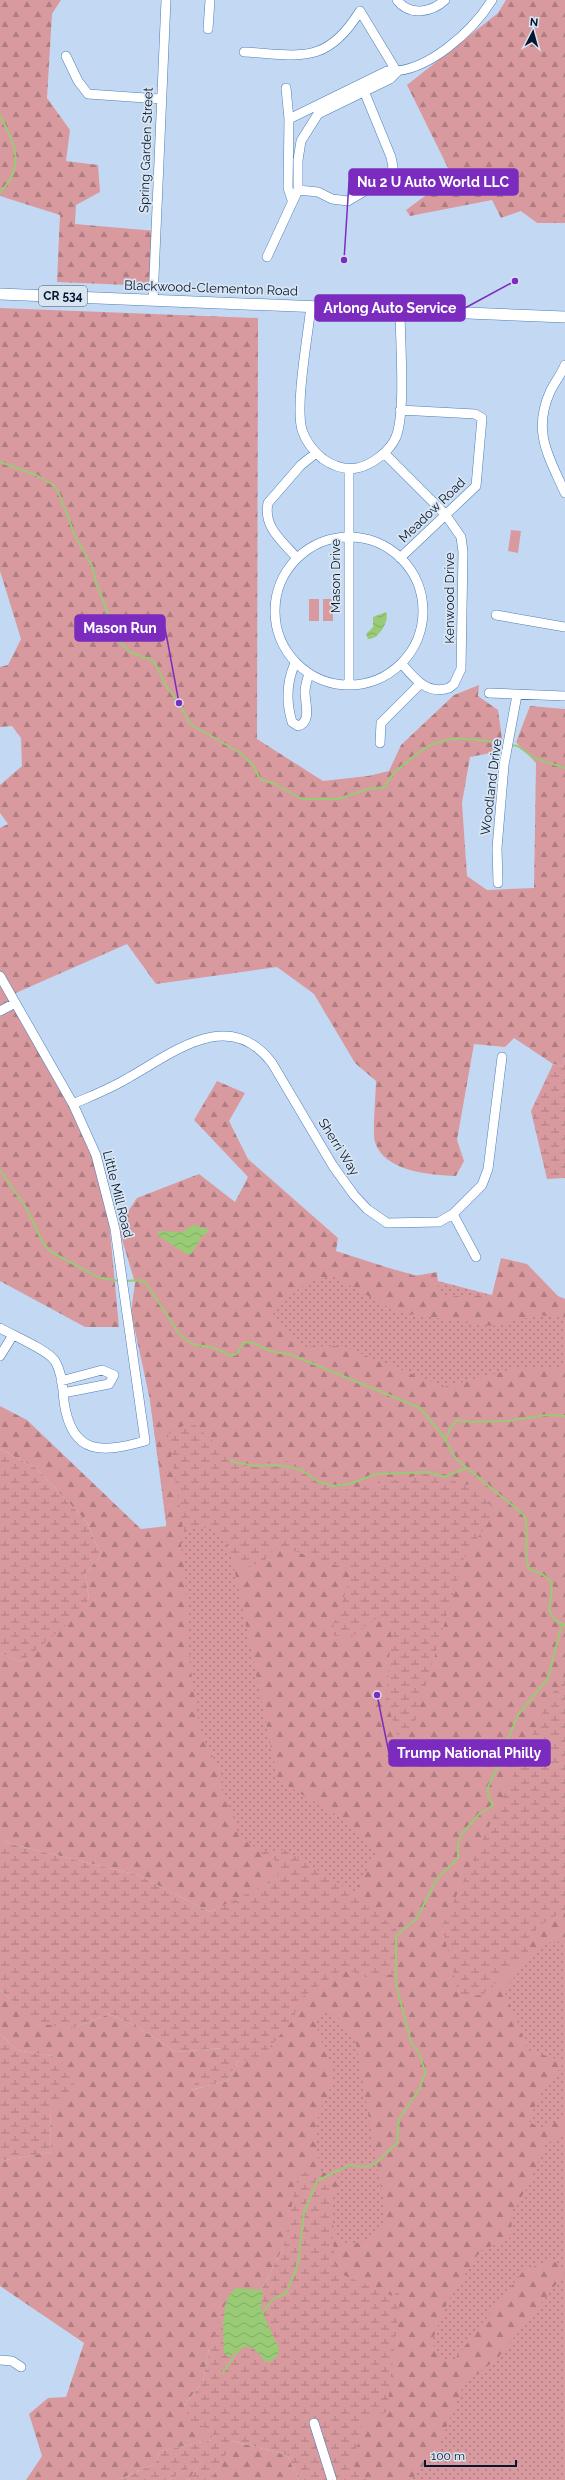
<svg xmlns="http://www.w3.org/2000/svg" width="565" height="2480" viewBox="0 0 565 2480" font-family="Raleway,sans-serif">
  <style>
    .grass { fill: url(#grass-dots) }
    .forest { fill: url(#forest-firs); fill-rule: evenodd }
    .wetland { fill: url(#wetland-marsh) }
    .pitch { fill: #d99a9f }
    .water { fill: url(#water-waves) }
    .lines { fill: none; stroke-linecap: round; stroke-linejoin: round }
    .stream { stroke: #99ca76; stroke-width: 2 }
    .minor-casing { stroke: #4b7eba; stroke-width: 10 }
    .major-casing { stroke: #4b7eba; stroke-width: 12 }
    .minor { stroke: #fff; stroke-width: 9 }
    .major { stroke: #fff; stroke-width: 11 }
    .labels { text-anchor: middle; dominant-baseline: central; stroke-width: 3.5; stroke-linejoin: round; paint-order: stroke }
    .shield { fill: #dae5f2; stroke: #44556a; stroke-width: 1 }
    .shield-label { font-size: 12px; font-weight: bold; fill: #04172f }
    .street-label { font-size: 13px; fill: #04172f; stroke: #dae5f2 }
    .leader { fill: none; stroke: #7b2cbf; stroke-width: 1.5 }
    .callout-dot { fill: #7b2cbf; stroke: #dae5f2; stroke-width: 1.5 }
    .callout { fill: #7b2cbf; stroke: #7b2cbf; stroke-width: 1.5 }
    .callout-label { font-size: 14px; text-anchor: middle; font-weight: bold; fill: #fff }
  </style>
  <defs>
    <pattern id="grass-dots" width="8" height="8" patternUnits="userSpaceOnUse"><rect width="8" height="8" fill="#d99a9f"/><path d="M2 2h.1M6 6h.1" fill="none" stroke="#ae7d82" stroke-width="1.8" stroke-linecap="round"/></pattern>
    <pattern id="forest-firs" width="22" height="20" patternUnits="userSpaceOnUse"><rect width="22" height="20" fill="#d99a9f"/><path d="M5 1l3.5 6h-7zM16 11l3.5 6h-7z" fill="#ae7d82"/></pattern>
    <pattern id="wetland-marsh" width="20" height="14" patternUnits="userSpaceOnUse"><rect width="20" height="14" fill="#d99a9f"/><path d="M1 5h8M5 5V1M11 12h8M15 12V8" fill="none" stroke="#ae7d82"/></pattern>
    <pattern id="water-waves" width="16" height="10" patternUnits="userSpaceOnUse"><rect width="16" height="10" fill="#99ca76"/><path d="M0 5q4-4 8 0t8 0" fill="none" stroke="#82ad66"/></pattern>
  </defs>
  <rect width="100%" height="100%" fill="#c3d9f3"/>
  <path class="grass" d="M307,1247l258,67v1166h-233l-105,-489 -77,-591z"/>
  <path class="forest" d="M0,0h61l-9,14 -5,84 23,32 -4,31 32,4 2,27 -24,13 -1,19 81,7 -3,55 -96,-4 3,-67 -60,-19z
    M506,0h59v223h-28l-16,-12 -20,7 -9,-18 -82,16 -4,-6 46,-34 -45,-91 91,-72z
    M0,308l258,10 -1,421 66,42 45,-5 21,-5 12,-26 53,-50 25,-10 -1,11 20,14 4,29 -6,13 -26,5 -8,46 5,73 20,14 47,-2 2,-125 -20,-21 14,-36 35,3v348l-3,9 -9,-2 -39,-26 -9,9 -31,-3 -17,96 7,21 -8,15c-24,-1 -72,-4 -81,-34 -3,-10 1,-48 1,-61l-21,-18 -41,-69 -37,-27 -121,17 -29,-40 -118,52 95,171 15,160h-34l-85,-46v-453l8,-4 -8,-11v-28l22,-19 -1,-28 -9,-12 -12,1v-60l8,-2 13,-26 -21,-68z
    M217,1081l28,12 -16,28 19,38 90,79 -2,13 78,25 23,-4 2,25 53,-2 9,-37 26,6 31,32 7,3v19l-25,-3 -48,11 -95,-14 -64,-36 -24,5 -38,30 29,36 42,-1 102,41 77,-20 44,1v311l-14,16 -25,261 11,-29 23,-14h5v28l-22,2 -39,47 24,60 37,12 -21,25 -16,34 12,7 25,-10 -2,16 -17,10 -19,44 -16,25 1,24 -32,14 -33,52 -15,38 7,17 15,2 70,-90 29,-10 12,11v2l-67,85 -34,26 -27,66 -26,30h-43l-17,-16 50,-174 -9,6 -56,-24 -8,-80 -29,-22 -15,76 -23,44 -52,58 -6,34 -19,23 29,25 -1,10 -52,11 -5,13 -37,16h-92l16,-24 -13,-42 19,-16 18,-1 18,-54 -84,-57v-125l51,-9 -1,-44 8,-51 -41,-7 -17,-16v-44l12,10 59,29 38,-15 29,13 38,25 47,-4 -32,42 36,-9 12,-21 55,-41 4,-19 45,-32 28,10 29,-45 -46,-40 23,-42 -34,-32 -65,-39 -46,-222 12,10 20,-7 14,-16 75,27 -23,63 20,3 28,-21 14,7 -6,75 13,39 14,-10 51,-170 25,-37 -29,-36 -18,-14 -99,19 -53,-29 -52,6 -18,-20 -29,-25 -23,12 16,100 -3,10 4,23 5,97 10,68 21,41 1,20 10,18 7,26 41,26 -3,16 -67,33 -72,-37 -127,-31 -11,-6v-185l21,9 68,-63 -4,-25 16,-19 -14,-33 -51,-54 -36,-19v-43l27,14 114,109 27,-3 -18,-126 -19,-88 4,-29 -17,-57 19,-28 62,-24 36,28 13,-25 -54,-57zM325,2010l10,5 21,28 28,162c0,5 2,12 1,16 -6,18 -27,24 -43,23 -15,-21 -13,-42 -2,-65l-20,-8c-3,-21 -7,-39 0,-60 4,-11 12,-20 12,-32 2,-21 -15,-38 -16,-59z
    M232,2441l55,14 12,25h-88z
    M204,2459l-16,21h-19z"/>
  <path class="wetland" d="M565,1057v121l-18,1 -16,-68 22,-47 9,2z
    M191,1422l29,25 18,20 52,-6 53,29 99,-19 18,14 14,-1 18,23 -3,14 -25,37 -51,170 -15,10 -12,-39 6,-75 -14,-7 -28,21 -20,-3 23,-63 -75,-27 -14,16 -20,7 -12,-10 -8,-20 -10,-8 -22,-4 -8,8 -16,-100z
    M0,1449l36,19 51,54 14,33 -16,19 4,25 -19,23 -49,40 -21,-9z
    M565,1679v234h-5l-23,14 -11,29 -44,39 -23,2 -17,-71 109,-231z
    M0,1838l11,6 127,31 72,37 67,-33 3,-16 -21,-11 26,-2 69,43 46,40 -7,41 -22,4 -28,-9 -45,31 -4,19 -36,42 -19,-1 -12,21 -37,9 32,-42 -46,4 -38,-25 -29,-13 -38,15 -32,-6 -39,-33z
    M0,2034l17,16 41,7 20,34 -28,18 1,43 -51,9z
    M299,2170l34,14 -5,9 8,79 56,24 9,-6 -14,122 -24,7 -5,25 -7,19 17,17h-69l-12,-25 -54,-14 -22,39h-23l15,-20 -34,20h-51l37,-16 5,-13 52,-11 1,-10 -22,-7 -7,-18 19,-23 6,-34 20,-55 32,-3 23,-44z"/>
  <path class="pitch" d="M511,530l10,1 -3,22 -10,-2z
    M309,599h10v22h-10z
    M323,599h10v22h-10z"/>
  <path class="water" d="M386,612c4,9 -8,28 -18,27l-2,-5 7,-7v-10z
    M193,1225l15,4 1,3 -6,3 -12,19h-5l-29,-19 2,-4 23,1z
    M237,2288l24,2 2,2 -2,17 18,40 -1,6 -8,7 -6,-1c-12,-19 -19,-17 -35,-4l-5,-4c-1,-17 -4,-58 13,-65z"/>
  <g class="lines">
    <path class="stream" d="M0,115c15,31 26,49 0,78
      M0,462l36,13 16,9 6,7 17,45 17,30 4,17 24,59 10,10 24,9 12,25 13,17 11,21 49,28 14,13 7,14 15,5 27,15h36l30,-10 17,-2c5,-12 12,-17 22,-25 34,-31 57,-24 98,-18
      M511,745l7,1 16,12 31,10
      M0,1170l27,39 16,34 8,9 49,26 20,3
      M126,1281l14,-1 6,3 34,52 12,9 23,4 16,8 5,-2 8,-12 9,1 17,8 22,4 128,53 23,28 13,23 68,56c7,17 -2,37 5,54l13,5 9,7 1,8 -3,21 6,10 10,5
      M445,1440l6,-13 6,-7 16,2 34,-1 40,-6 18,1
      M230,1461l24,5 23,-1 23,4 19,13 14,4 16,-2 27,-10 53,-2 15,5 22,-9
      M262,2314l10,-14 14,-7 12,-29 6,-52 13,-31 32,-16 15,2 11,-3 22,-21 2,-24 21,-31 5,-16 -6,-19 -8,-11 -15,-58v-48l21,-18 19,-38 22,-22v-14l4,-10 17,-20 14,-9 -5,-10v-8l12,-25 2,-14 4,-4 12,-29 30,-37 14,-54
      M223,2372l17,-24"/>
    <g class="minor-casing">
      <path id="minor" d="M397,0c13,17 35,12 48,0
        M208,29l2,-29
        M244,52c56,3 82,14 116,-41l37,61
        M66,56l12,25 10,13 72,5
        M286,88l3,31 -1,69 4,12
        M289,119l98,-48c39,3 86,-40 105,-71
        M298,190v-30l3,-19 17,-27 72,-35 7,-7
        M267,257l31,-67 20,2 14,7 16,2 42,-25 3,-9 -2,-10 -27,-66
        M153,300l13,-300
        M311,306c-3,29 -16,99 -9,124 4,12 11,21 21,29 10,7 22,11 34,9 15,-3 33,-17 39,-31 10,-25 4,-97 4,-127
        M565,365c-4,10 -11,18 -15,27 -18,40 -1,65 15,101
        M400,410l75,4 7,4 -6,68 -76,72
        M384,453l61,61 16,23 2,15 -2,117 -7,15 -5,4c-22,7 -34,-9 -47,-24
        M275 611a74 74 0 1 1 148 0a74 74 0 1 1-148 0Z
        M297,558c-15,-17 -34,-31 -29,-55l33,-38 15,-12
        M496,615l69,12
        M295,663c-8,18 -9,39 -3,59l6,4c14,-4 7,-23 7,-34 0,-6 2,-12 4,-18
        M349,683v-214
        M489,693l76,3
        M380,743l1,-20 39,-39
        M498,883l-1,-35 7,-83 13,-70
        M0,976l73,128 23,51 19,74 30,212c-43,12 -73,15 -81,-39 -1,-13 -2,-29 -9,-41 -7,-11 -43,-26 -55,-33
        M0,1011l15,-8
        M73,1104c18,-8 37,-15 55,-26 45,-25 101,-72 144,-15l61,103 21,29 13,14 20,14 52,-1 14,-8 29,-29 6,-16 14,-112
        M453,1214l23,43
        M0,1356l13,-21
        M61,1381l41,-11 12,5 -5,9 -46,9
        M0,2360l12,1 9,6
        M314,2423l18,57"/>
    </g>
    <g class="major-casing">
      <path id="major" d="M0,294l565,23"/>
    </g>
    <use href="#minor" class="minor"/>
    <use href="#major" class="major"/>
  </g>
  <g class="labels">
    <rect class="shield" x="39" y="286" width="48" height="20" rx="3"/>
    <g class="shield-label">
      <text x="63" y="296">CR 534</text>
    </g>
    <g class="street-label">
      <text transform="translate(146 150) rotate(-88)">Spring Garden Street</text>
      <text transform="translate(211 288) rotate(2)">Blackwood-Clementon Road</text>
      <text transform="translate(432 510) rotate(-44)">Meadow Road</text>
      <text transform="translate(335 576) rotate(-90)">Mason Drive</text>
      <text transform="translate(449 598) rotate(-90)">Kenwood Drive</text>
      <text transform="translate(491 787) rotate(-83)">Woodland Drive</text>
      <text transform="translate(339 1147) rotate(58)">Sherri Way</text>
      <text transform="translate(118 1194) rotate(76)">Little Mill Road</text>
    </g>
  </g>
  <path class="leader" d="M344 260L349 182M515 281L465 308M179 703L165 628M377 1695L389 1753"/>
  <g class="callout-dot">
    <circle cx="344" cy="260" r="4"/>
    <circle cx="515" cy="281" r="4"/>
    <circle cx="179" cy="703" r="4"/>
    <circle cx="377" cy="1695" r="4"/>
  </g>
  <g class="callout">
    <rect x="349" y="169" width="169" height="26" rx="4"/>
    <rect x="315" y="295" width="150" height="26" rx="4"/>
    <rect x="75" y="615" width="90" height="26" rx="4"/>
    <rect x="389" y="1740" width="161" height="26" rx="4"/>
  </g>
  <g class="callout-label">
    <text x="433" y="187">Nu 2 U Auto World LLC</text>
    <text x="390" y="313">Arlong Auto Service</text>
    <text x="120" y="633">Mason Run</text>
    <text x="469" y="1758">Trump National Philly</text>
  </g>
  <g transform="translate(533 32) rotate(6)" stroke="#dae5f2" stroke-width="3" paint-order="stroke">
  <path d="M0-3L7 15L0 10L-7 15Z" fill="#04172f"/>
  <text y="-6" font-size="11" font-weight="bold" text-anchor="middle" fill="#04172f">N</text>
  </g>
  <path d="M425 2460v6h91v-6" fill="none" stroke="#04172f" stroke-width="2"/>
  <text x="431" y="2460" font-size="12" fill="#04172f" stroke="#dae5f2" stroke-width="3" paint-order="stroke">100 m</text>
</svg>
